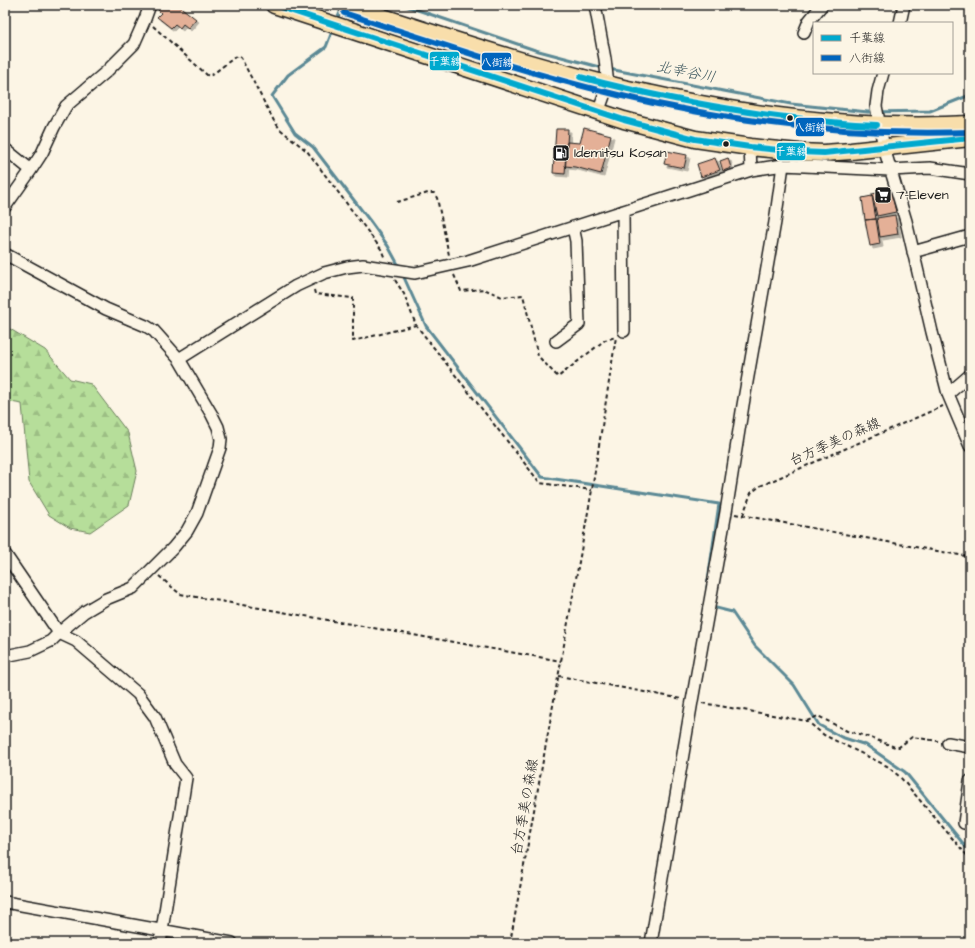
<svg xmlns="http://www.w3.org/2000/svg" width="975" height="948" viewBox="0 0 975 948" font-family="'Architects Daughter','Klee One',sans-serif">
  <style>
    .forest { fill: url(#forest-firs); stroke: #697d5b }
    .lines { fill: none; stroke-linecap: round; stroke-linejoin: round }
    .stream { stroke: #5b8995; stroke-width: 3 }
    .building { fill: #e4b097; stroke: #1c1c1c; filter: url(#shadow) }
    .minor-casing { stroke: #1c1c1c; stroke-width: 14 }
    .highway-casing { stroke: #1c1c1c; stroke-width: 19 }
    .path { stroke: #1c1c1c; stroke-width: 2; stroke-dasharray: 4 3; stroke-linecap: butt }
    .minor { stroke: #fcf5e5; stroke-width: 11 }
    .highway { stroke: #f8deab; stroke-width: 16 }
    .bus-1-casing { stroke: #fcf5e5; stroke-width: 9 }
    .bus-2-casing { stroke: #fcf5e5; stroke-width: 9 }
    .bus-1 { stroke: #00a9ce; stroke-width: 6 }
    .bus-2 { stroke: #0065bd; stroke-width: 6 }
    .bus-dot { fill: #1c1c1c; stroke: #fcf5e5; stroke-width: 1.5 }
    .labels { text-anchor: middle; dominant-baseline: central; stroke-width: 3; stroke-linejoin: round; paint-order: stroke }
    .poi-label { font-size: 14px; fill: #1c1c1c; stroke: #fcf5e5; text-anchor: start }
    .street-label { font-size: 14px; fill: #1c1c1c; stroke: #fcf5e5 }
    .water-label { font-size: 15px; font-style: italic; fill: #415b62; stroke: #fcf5e5 }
    .line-badge { stroke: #fcf5e5; stroke-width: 1.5 }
    .badge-label { font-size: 11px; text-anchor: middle; font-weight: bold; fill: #fff }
  </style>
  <defs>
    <pattern id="forest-firs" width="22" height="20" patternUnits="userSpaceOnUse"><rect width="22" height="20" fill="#b6de9a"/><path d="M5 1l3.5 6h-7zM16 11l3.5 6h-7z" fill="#9cbe84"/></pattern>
    <filter id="shadow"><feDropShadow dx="3" dy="3" stdDeviation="0" flood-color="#0004"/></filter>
  </defs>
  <rect width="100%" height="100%" fill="#fcf5e5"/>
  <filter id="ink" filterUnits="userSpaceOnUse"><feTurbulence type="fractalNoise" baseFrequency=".025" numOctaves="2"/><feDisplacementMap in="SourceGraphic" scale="8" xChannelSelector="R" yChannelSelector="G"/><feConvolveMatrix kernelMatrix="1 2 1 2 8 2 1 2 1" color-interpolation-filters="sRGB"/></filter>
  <g filter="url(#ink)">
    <path class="forest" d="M5,326l40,24 25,29 21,5 37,49 9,38 -8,34 -39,27 -20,-4 -21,-13 -20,-33 -7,-78 -17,-3z"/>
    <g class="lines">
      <path class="stream" d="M403,5l132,45 68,18
        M337,20l5,-13
        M333,29l-7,18 -38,28 -16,21 23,37 18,14 57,74 18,25 12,22
        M609,69l182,35 77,8 62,-1 40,-16
        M402,273l24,53 116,151 177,27 -12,83
        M712,607l20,5 23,34 39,39 25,40 22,12 25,8 39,27 65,80"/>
    </g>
    <path class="building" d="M162,5h16l18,14 -8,9 -5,-4 -3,4 -5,-4 -4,4 -14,-11 4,-4 -3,-3z
      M584,128l27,7 -10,39 -26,-7 -10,-1 2,-24 13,1z
      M556,129h12l-3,45 -12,-1z
      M667,151l20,4 -3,13 -20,-4z
      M715,158l5,12 -19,7 -4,-13z
      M728,158l3,10 -8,3 -3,-10z
      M891,190l5,22 -19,4 -5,-22z
      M872,196l4,23 -11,1 -3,-22z
      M895,215l3,19 -18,3 -3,-19z
      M876,219l4,25 -10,2 -5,-26z"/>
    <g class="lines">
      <g class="minor-casing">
        <path id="minor" d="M595,5l10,54 3,26 -9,25
          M900,23l4,-18
          M804,33l5,-12 13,-16
          M883,73l-5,18 -2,15 8,42 22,73 26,111 16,62 22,52
          M750,147l1,23
          M5,149l26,21 -26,37
          M31,170l11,-17 12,-26 12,-21 40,-34 28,-28 11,-25 5,-14
          M623,211l1,120
          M913,252l57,-16
          M5,254l101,55 40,17 8,5 25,28 33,56 6,12 3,12 -1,9 -23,65 -10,18 -14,17 -40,40 -27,11 -22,13 -25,21 -8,8 -21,10 -25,5
          M556,341l23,-17 -3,-83 -3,-14
          M179,359l117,-73 28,-13 23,-6 16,-2 52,8 53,-12 283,-91 32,-5 107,5 40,-2 40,6
          M948,394l22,-19
          M5,554l54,79 17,8 62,53 17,23 20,47 11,14 -26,165
          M948,743l22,4
          M964,823l6,-42
          M5,902l227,41
          M651,943l41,-242 34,-189 17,-107 32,-183 8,-57"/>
      </g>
      <g class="highway-casing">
        <path id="highway" d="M274,5l350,115 71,19 55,8 49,5 25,1 27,-2 119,-13
          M346,5c86,28 173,57 261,79 21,6 42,9 63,14 99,20 199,32 300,26"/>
      </g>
      <path class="path" d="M153,26l54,49 3,1 3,-2 22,-17 3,-1 3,2 33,63 7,9 26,21 74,98 4,10
        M397,202l31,-9h6l3,5 12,57
        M454,275l7,16 23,-2 18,8 21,-2 15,61 20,21 47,-37 11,-3
        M395,280l9,14 12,31 124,158 52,7
        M314,290l1,4 38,4v43l63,-16
        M735,514l235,43
        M743,515l8,-22 9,-7 183,-80
        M159,576l21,18 381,67
        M559,676l123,23
        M702,703l105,18 17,14 63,31 13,11 70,82
        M807,721l11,-5 29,15 16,4 32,12h4l13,-10 26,4
        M510,943l82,-453 24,-153"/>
      <use href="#minor" class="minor"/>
      <use href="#highway" class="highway"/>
      <g class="bus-1-casing">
        <path id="bus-1" d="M274,5l350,115 71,19 55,8 49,5 25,1 146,-15
          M580,77c60,16 121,28 182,37 38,5 76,10 115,11"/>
      </g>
      <g class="bus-2-casing">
        <path id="bus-2" d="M344,13c90,29 181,60 274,82 116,28 234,41 352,37"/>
      </g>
      <use href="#bus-1" class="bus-1"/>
      <use href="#bus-2" class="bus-2"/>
    </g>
  </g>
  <defs>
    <g id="fuel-square" transform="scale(0.9)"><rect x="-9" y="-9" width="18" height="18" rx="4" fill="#1c1c1c" stroke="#fcf5e5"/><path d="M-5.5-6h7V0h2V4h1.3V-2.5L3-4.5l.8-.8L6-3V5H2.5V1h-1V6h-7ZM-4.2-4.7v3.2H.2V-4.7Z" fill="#fff"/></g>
    <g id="supermarket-square" transform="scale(0.9)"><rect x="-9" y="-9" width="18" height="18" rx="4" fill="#1c1c1c" stroke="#fcf5e5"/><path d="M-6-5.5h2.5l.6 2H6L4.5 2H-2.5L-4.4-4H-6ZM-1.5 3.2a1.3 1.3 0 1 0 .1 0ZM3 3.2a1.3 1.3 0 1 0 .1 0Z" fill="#fff"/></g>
  </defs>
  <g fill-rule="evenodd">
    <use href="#fuel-square" x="561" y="153"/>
    <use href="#supermarket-square" x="883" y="195"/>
  </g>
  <g class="bus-dot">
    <circle cx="790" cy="118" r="3.5"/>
    <circle cx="726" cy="144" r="3.5"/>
  </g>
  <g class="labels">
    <g class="poi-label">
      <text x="574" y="153">Idemitsu Kosan</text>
      <text x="896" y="195">7-Eleven</text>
    </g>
    <g class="street-label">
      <text transform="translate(835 442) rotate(-24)">台方季美の森線</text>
      <text transform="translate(525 807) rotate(-80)">台方季美の森線</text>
    </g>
    <g class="water-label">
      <text transform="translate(686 72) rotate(11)">北幸谷川</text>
    </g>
  </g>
  <g class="line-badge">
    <rect x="429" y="51" width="31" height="20" rx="4" fill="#00a9ce"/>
    <rect x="481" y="52" width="31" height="19" rx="4" fill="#0065bd"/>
    <rect x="795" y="117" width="30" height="20" rx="4" fill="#0065bd"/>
    <rect x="776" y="142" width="30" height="19" rx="4" fill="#00a9ce"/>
  </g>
  <g class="badge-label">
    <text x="445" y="65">千葉線</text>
    <text x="497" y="66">八街線</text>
    <text x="810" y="131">八街線</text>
    <text x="791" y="155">千葉線</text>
  </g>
  <rect width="975" height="948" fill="none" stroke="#fcf5e5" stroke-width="20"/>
  <rect x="10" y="10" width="955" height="928" fill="none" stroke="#1c1c1c" stroke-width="1.5" filter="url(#ink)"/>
  <rect x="813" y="22" width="140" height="52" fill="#fcf5e5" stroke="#a29e95"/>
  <rect x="821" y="35" width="20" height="6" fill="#00a9ce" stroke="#a29e95"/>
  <text x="849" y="42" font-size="12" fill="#1c1c1c">千葉線</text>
  <rect x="821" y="55" width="20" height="6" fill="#0065bd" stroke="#a29e95"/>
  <text x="849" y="62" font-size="12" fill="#1c1c1c">八街線</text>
</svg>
